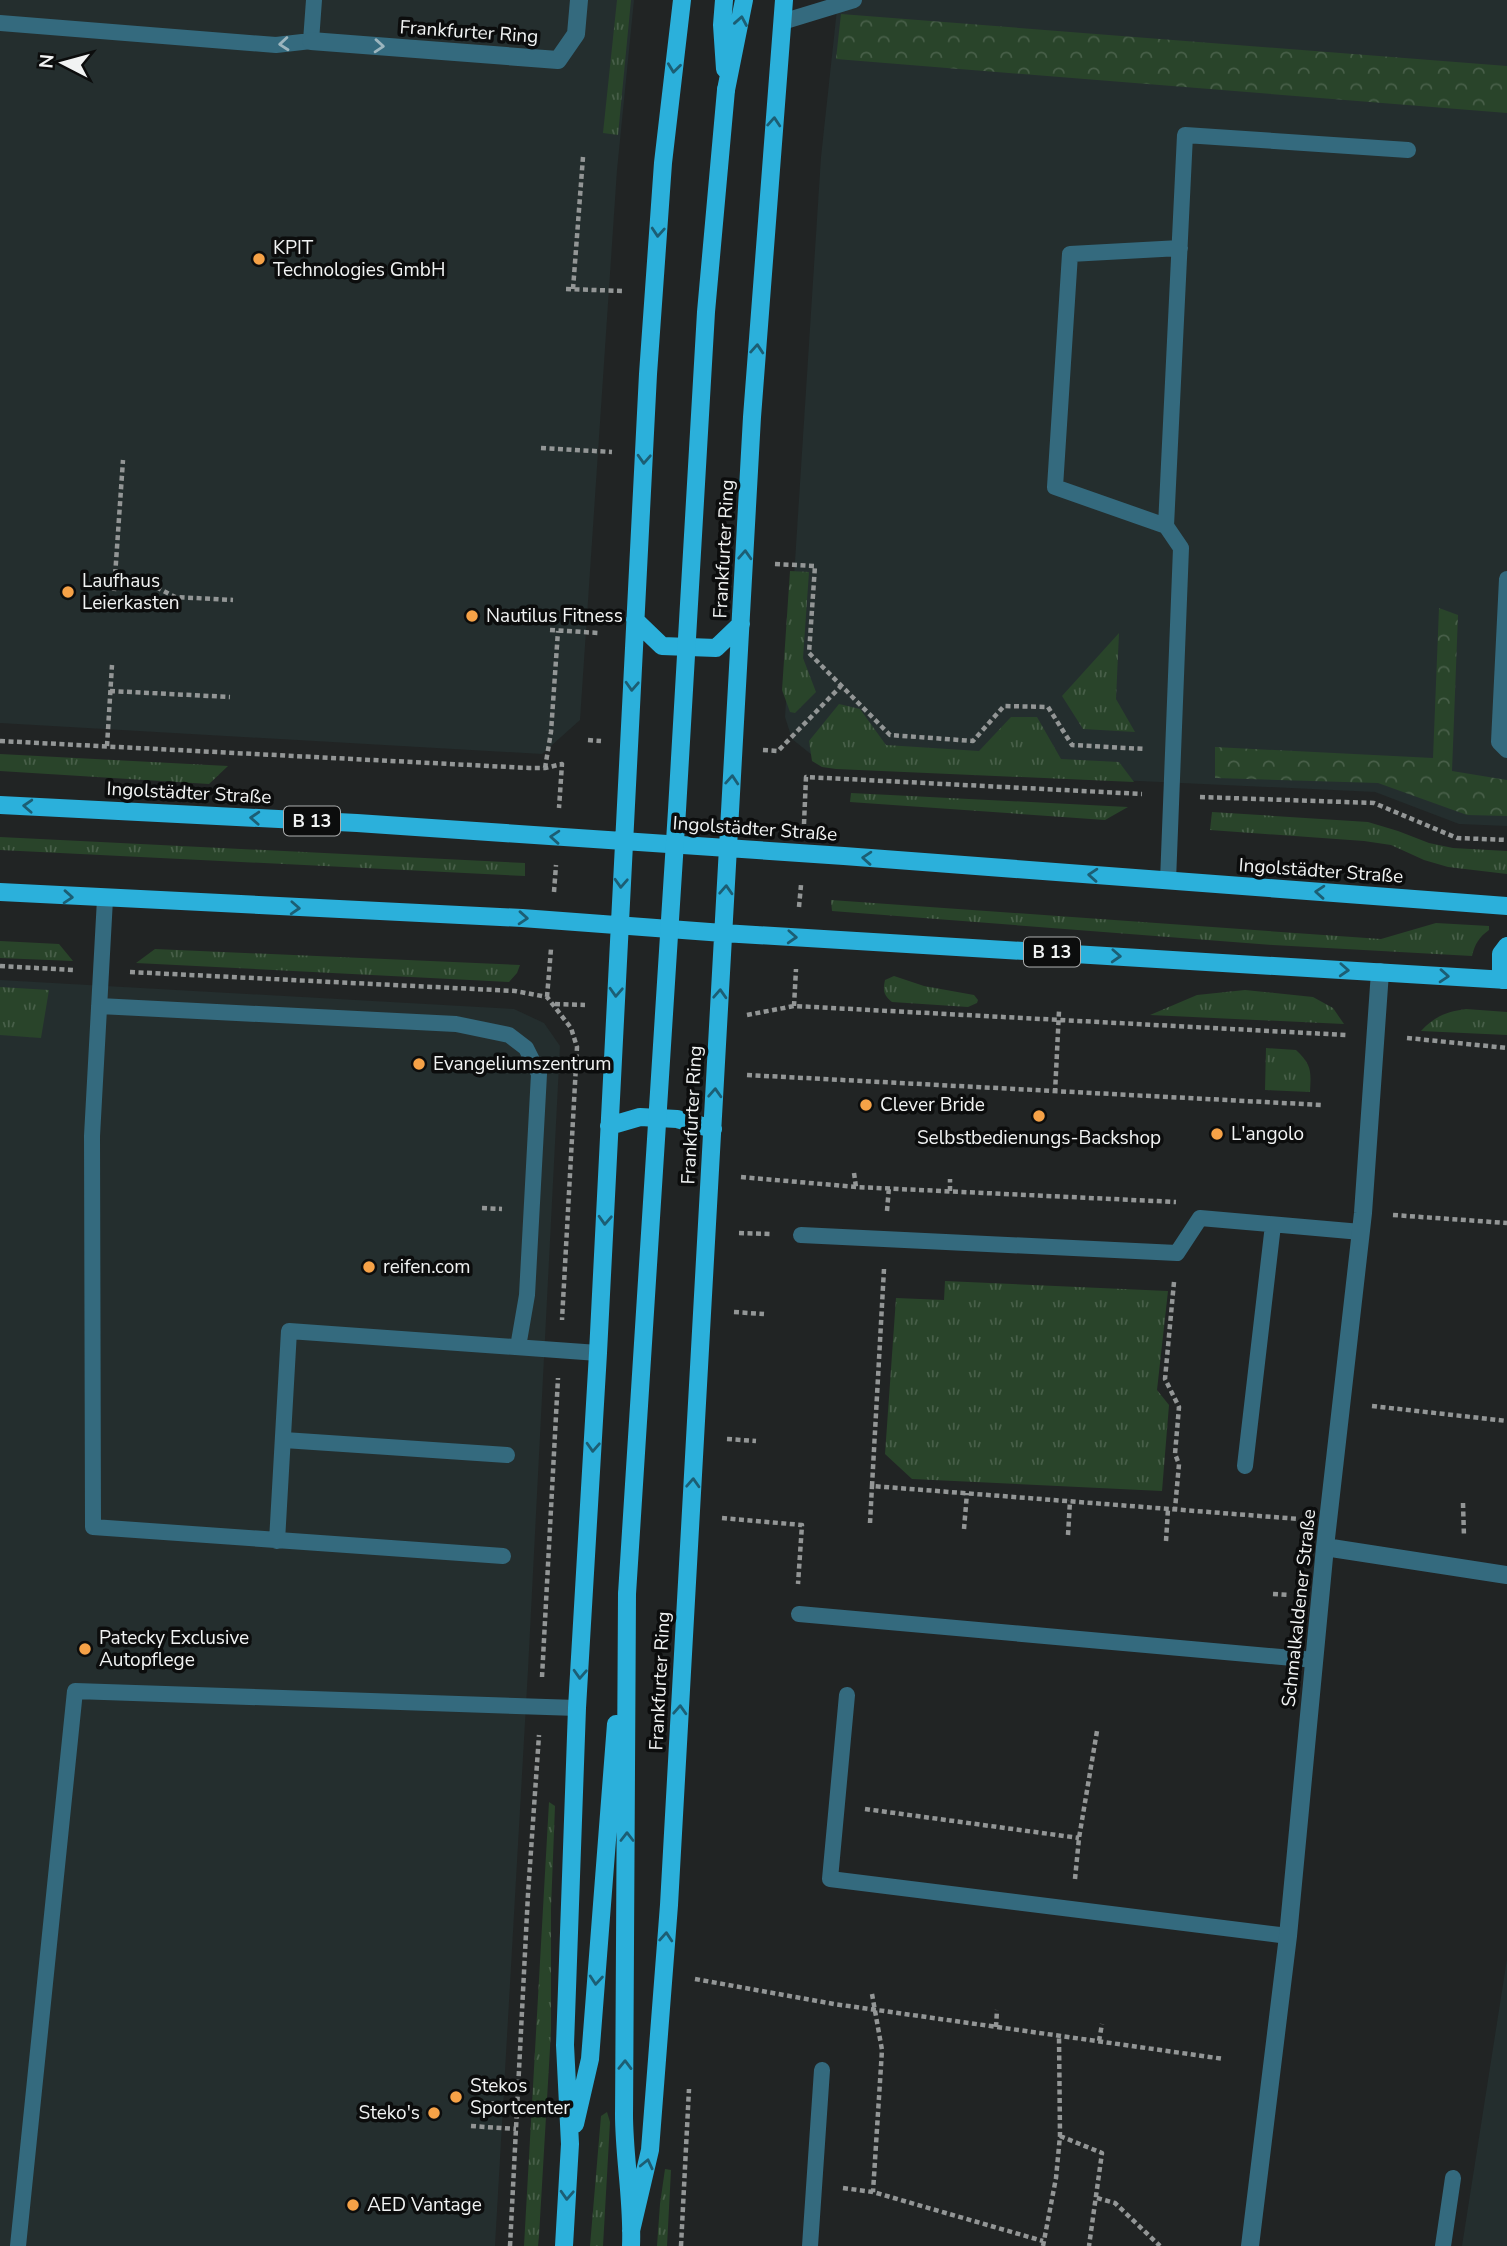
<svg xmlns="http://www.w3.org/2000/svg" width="1507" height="2246" viewBox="0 0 1507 2246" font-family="'Nunito Sans',sans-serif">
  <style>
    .built { fill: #242e2e }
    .grass { fill: url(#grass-tufts) }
    .forest { fill: url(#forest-crowns) }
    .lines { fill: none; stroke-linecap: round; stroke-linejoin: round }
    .path { stroke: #939696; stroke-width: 4.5; stroke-dasharray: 5 3.5; stroke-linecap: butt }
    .service { stroke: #346a7e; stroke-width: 16 }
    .minor { stroke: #346a7e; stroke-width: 18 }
    .primary { stroke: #2bb0db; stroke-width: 18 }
    .primary-bridge { stroke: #2bb0db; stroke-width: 18 }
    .oneway { stroke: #1c5e74 }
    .oneway2 { stroke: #9cb5be }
    .poi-dot { fill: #f6a247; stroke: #0c0d0d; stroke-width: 2.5 }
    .labels { text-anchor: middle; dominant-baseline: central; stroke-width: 7; stroke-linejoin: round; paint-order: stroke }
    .shield { fill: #0c0d0d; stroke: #acaeae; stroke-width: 2 }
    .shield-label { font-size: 18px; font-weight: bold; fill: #f1f3f3 }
    .street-label { font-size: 19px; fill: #f1f3f3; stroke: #0c0d0d }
    .poi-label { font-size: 19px; fill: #f1f3f3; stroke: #0c0d0d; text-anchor: start }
  </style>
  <defs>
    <pattern id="grass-tufts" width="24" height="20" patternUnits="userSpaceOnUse" patternTransform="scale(1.75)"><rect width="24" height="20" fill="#29442a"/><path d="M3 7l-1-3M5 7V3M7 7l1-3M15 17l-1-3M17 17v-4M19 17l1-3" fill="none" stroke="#485f49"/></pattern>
    <pattern id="forest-crowns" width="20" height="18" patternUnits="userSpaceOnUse" patternTransform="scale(1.75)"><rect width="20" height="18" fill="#29442a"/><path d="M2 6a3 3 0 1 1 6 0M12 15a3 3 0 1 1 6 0" fill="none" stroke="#485f49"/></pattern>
  </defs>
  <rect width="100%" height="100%" fill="#212424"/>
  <path class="built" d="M0,0h634l-17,170 -37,550 -38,34 -542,-31z
    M838,0h669v826l-48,-2 -84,-32 -536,-25 -27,-12 -20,-16 -7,-22 36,-560z
    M0,980l514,29 30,14 16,23 -32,624 -33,576h-495z
    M1507,1959v287h-45z"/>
  <path class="grass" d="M617,0h14l-13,135 -15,-2z
    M790,571l19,1 -6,86 13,34 -21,21 -5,-1 -8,-22z
    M1119,633l-3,66 19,33 -52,-3 -21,-33z
    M839,704l21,5 26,36 93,6 32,-34h26l24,42 58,3 15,20 -298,-13 -14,-2 -10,-6 -3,-20z
    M0,754l228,12 -19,18 -209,-13z
    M851,793l277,14 -23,13 -255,-18z
    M1212,812l156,10 30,9 31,12 24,5 54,3v23l-59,-7 -24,-7 -33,-15 -27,-4 -154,-11z
    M0,837l525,26v13l-525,-26z
    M831,900l550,39 55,-16 53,3v4c-10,7 -14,14 -17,26l-199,-11 -441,-34z
    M0,941l59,3 14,17 -73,-3z
    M155,949l365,16 -3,8 -8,9 -373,-19z
    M894,976l30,10 50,9 4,5 -1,3 -9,4 -76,-5c-9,-7 -9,-12 -7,-22z
    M0,987l49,3 -8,48 -41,-3z
    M1245,990l68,7 20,11 11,16 -194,-9 47,-20z
    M1466,1009l41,3v23l-86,-4c14,-15 25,-19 45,-22z
    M1266,1048l30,2c16,15 15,21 14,42l-45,-2z
    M945,1281l223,10 -11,99 12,15 -7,86 -250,-12 -27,-25 11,-156 48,2z
    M549,1802l6,4 -4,102v123l-12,205 -1,10h-14z
    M607,2112l3,10 -7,124h-13l11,-130z
    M665,2169l6,1 -4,76h-10l3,-42z"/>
  <path class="forest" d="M841,14l666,52v47l-671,-54z
    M1439,608l19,7 -6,156 55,9v36l-40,-1 -89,-32 -163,-5v-31l218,11z"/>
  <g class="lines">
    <path class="path" d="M566,289l57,2
      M573,289l10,-132
      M541,448l71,4
      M775,564l40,2 -6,87 81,82 83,6 31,-35 44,1 24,38 73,4
      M114,584l44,4 17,9 58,3
      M114,591l9,-131
      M550,630l49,3
      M110,691l120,6
      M588,740l13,1
      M0,741l529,27h16l17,-4 -3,44
      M107,746l5,-81
      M763,750l15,1 63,-65
      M545,768l6,-36 7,-101
      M1200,797l174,6 83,35 50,2
      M804,824l2,-47 336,17
      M554,892l2,-27
      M799,907l2,-22
      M0,966l73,4
      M130,972l385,19 32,6 24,31 6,19 -15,273
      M547,997l4,-48
      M555,1004l30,1
      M794,1006l2,-37
      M747,1015l47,-9 552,29
      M1407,1038l100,10
      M747,1075l575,30
      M1055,1093l4,-82
      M854,1173l2,14
      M741,1177l115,10 320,15
      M950,1191v-12
      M482,1208l20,1
      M887,1211l2,-24
      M1393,1215l114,8
      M739,1233l34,1
      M884,1269l-12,217 427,33
      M1174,1282l-9,97 14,28 -4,47 4,10 -4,45
      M734,1312l30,2
      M1372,1406l135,15
      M727,1439l29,2
      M1463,1503l1,34
      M722,1518l80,7 -4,59
      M870,1523l2,-37
      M964,1529l3,-36
      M1068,1535l2,-34
      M1166,1541l2,-32
      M1273,1594l17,1
      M542,1677l16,-299
      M865,1809l214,29
      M1075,1879l4,-41 18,-107
      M695,1979l139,25 390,55
      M872,1994l10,56 -9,142
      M996,2027l1,-17
      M1099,2041l3,-17
      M472,2102l44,3
      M471,2126l45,3
      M1060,2136l42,17 -13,93
      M843,2188l30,4 170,49
      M1097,2198l18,5 45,43
      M510,2246l18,-352 11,-159
      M681,2246l8,-157
      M1043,2246l13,-68 4,-42 -1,-100"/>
    <path class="service" d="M782,22l72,-22
      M0,23l276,22 35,-4 3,-41
      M1166,526l-111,-39 15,-233 110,-6
      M1507,579l-8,163 8,8
      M1168,881l13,-333 -15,-22 19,-391 223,15
      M105,899l-13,237 1,391 410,29
      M99,1006l357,18 53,11 17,13 13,26 -12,221 -9,52
      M801,1235l376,18 23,-35 161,14
      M284,1440l223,15
      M1245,1466l28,-241
      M277,1541l12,-210 309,22
      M799,1614l516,46
      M847,1695l-17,184 458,57
      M18,2246l57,-555 502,17
      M810,2246l12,-176
      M1443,2246l10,-68"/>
    <path class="minor" d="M311,41l247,19 18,-26 3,-34
      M1325,1547l182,28
      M1250,2246l38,-310 37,-389 38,-334 17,-241"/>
    <path class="primary" d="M724,0l-2,25 3,44
      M726,90l18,-90
      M635,620l27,26 54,2 25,-24
      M0,805l357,18 487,33 663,50
      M0,892l522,26 201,15 784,47
      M1501,980v-26l6,-8
      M609,1126l31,-9 37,2 36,10
      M627,1594c0,174 -1,347 -3,520 0,44 9,88 7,132
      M575,2124l15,-65 26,-335
      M631,2231l19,-81 19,-245 83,-1488 32,-417
      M564,2246l6,-102 -5,-99 12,-337 21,-355 50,-979 15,-211 19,-163"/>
    <path class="primary-bridge" d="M627,1594l50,-784 29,-498 20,-222"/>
  </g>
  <defs><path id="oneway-chevron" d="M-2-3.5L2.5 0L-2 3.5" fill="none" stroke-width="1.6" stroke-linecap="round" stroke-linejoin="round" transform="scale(1.75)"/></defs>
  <g class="oneway">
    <use href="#oneway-chevron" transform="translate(741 21) rotate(-80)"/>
    <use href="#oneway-chevron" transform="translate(674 68) rotate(97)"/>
    <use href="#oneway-chevron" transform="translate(774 122) rotate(-86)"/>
    <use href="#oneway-chevron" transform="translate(658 232) rotate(94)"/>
    <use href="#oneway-chevron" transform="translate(757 349) rotate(-86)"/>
    <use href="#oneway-chevron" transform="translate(644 459) rotate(93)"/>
    <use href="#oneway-chevron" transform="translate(745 555) rotate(-87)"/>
    <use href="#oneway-chevron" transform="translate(632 686) rotate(93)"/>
    <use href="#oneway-chevron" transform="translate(732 780) rotate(-86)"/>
    <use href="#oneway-chevron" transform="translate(28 806) rotate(-177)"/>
    <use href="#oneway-chevron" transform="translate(255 818) rotate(-177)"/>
    <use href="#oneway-chevron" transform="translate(555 837) rotate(-176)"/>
    <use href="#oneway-chevron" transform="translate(867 858) rotate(-176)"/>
    <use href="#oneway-chevron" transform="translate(1093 875) rotate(-176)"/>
    <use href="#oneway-chevron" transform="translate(621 883) rotate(93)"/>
    <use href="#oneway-chevron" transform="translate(726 890) rotate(-87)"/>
    <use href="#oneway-chevron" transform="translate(1320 892) rotate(-176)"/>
    <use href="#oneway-chevron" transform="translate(68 897) rotate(4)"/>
    <use href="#oneway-chevron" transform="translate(295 908) rotate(3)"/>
    <use href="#oneway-chevron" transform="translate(523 918) rotate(4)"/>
    <use href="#oneway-chevron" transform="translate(792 937) rotate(3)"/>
    <use href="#oneway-chevron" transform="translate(1116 956) rotate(3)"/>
    <use href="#oneway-chevron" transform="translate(1344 970) rotate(3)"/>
    <use href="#oneway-chevron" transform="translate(1444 976) rotate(4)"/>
    <use href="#oneway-chevron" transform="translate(616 992) rotate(93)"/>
    <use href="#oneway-chevron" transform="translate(720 994) rotate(-87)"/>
    <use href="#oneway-chevron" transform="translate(715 1093) rotate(-87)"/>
    <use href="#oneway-chevron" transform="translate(605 1220) rotate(93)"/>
    <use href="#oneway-chevron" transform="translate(593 1447) rotate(93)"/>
    <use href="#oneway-chevron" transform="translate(693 1483) rotate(-87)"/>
    <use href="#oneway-chevron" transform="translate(580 1674) rotate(93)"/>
    <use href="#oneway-chevron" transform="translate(680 1710) rotate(-87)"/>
    <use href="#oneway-chevron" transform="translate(627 1837) rotate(-90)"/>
    <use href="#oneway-chevron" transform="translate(666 1937) rotate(-86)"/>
    <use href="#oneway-chevron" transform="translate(596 1980) rotate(95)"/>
    <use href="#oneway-chevron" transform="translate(625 2065) rotate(-89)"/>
    <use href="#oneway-chevron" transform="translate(647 2164) rotate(-77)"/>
    <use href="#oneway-chevron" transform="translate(567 2195) rotate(93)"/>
  </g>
  <g class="oneway2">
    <use href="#oneway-chevron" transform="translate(284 44) rotate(175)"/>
    <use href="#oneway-chevron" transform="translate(379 46) rotate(4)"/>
  </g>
  <g class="poi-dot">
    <circle cx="259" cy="259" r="7"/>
    <circle cx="68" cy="592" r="7"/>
    <circle cx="472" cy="616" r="7"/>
    <circle cx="419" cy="1064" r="7"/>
    <circle cx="866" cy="1105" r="7"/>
    <circle cx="1039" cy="1116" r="7"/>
    <circle cx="1217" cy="1134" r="7"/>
    <circle cx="369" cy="1267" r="7"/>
    <circle cx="85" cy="1649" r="7"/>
    <circle cx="456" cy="2097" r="7"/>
    <circle cx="434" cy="2113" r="7"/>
    <circle cx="353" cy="2205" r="7"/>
  </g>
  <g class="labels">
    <g class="shield">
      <rect x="284" y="806.5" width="56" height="29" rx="5"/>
      <rect x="1024" y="937.5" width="56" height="29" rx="5"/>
    </g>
    <g class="shield-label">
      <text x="312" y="821">B 13</text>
      <text x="1052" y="952">B 13</text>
    </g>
    <g class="street-label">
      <text transform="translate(469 32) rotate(4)">Frankfurter Ring</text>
      <text transform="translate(724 549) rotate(-87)">Frankfurter Ring</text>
      <text transform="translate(189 793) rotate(3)">Ingolstädter Straße</text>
      <text transform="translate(755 829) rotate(4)">Ingolstädter Straße</text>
      <text transform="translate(1321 871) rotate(4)">Ingolstädter Straße</text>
      <text transform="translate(692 1115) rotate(-87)">Frankfurter Ring</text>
      <text transform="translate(1299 1608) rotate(-84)">Schmalkaldener Straße</text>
      <text transform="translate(660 1681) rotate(-87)">Frankfurter Ring</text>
    </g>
    <g class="poi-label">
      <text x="273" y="248">KPIT<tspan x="273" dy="22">Technologies GmbH</tspan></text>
      <text x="82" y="581">Laufhaus<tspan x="82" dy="22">Leierkasten</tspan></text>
      <text x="486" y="616">Nautilus Fitness</text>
      <text x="433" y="1064">Evangeliumszentrum</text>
      <text x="880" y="1105">Clever Bride</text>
      <text x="1231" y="1134">L'angolo</text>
      <text x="1039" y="1138" text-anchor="middle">Selbstbedienungs-Backshop</text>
      <text x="383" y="1267">reifen.com</text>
      <text x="99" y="1638">Patecky Exclusive<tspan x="99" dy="22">Autopflege</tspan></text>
      <text x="470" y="2086">Stekos<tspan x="470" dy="22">Sportcenter</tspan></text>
      <text x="420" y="2113" text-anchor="end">Steko's</text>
      <text x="367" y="2205">AED Vantage</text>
    </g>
  </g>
  <g transform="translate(63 63) rotate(276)" stroke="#0c0d0d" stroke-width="5" paint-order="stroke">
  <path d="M0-5L12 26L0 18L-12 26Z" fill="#f1f3f3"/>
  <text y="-10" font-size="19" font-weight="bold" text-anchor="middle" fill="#f1f3f3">N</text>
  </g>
</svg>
